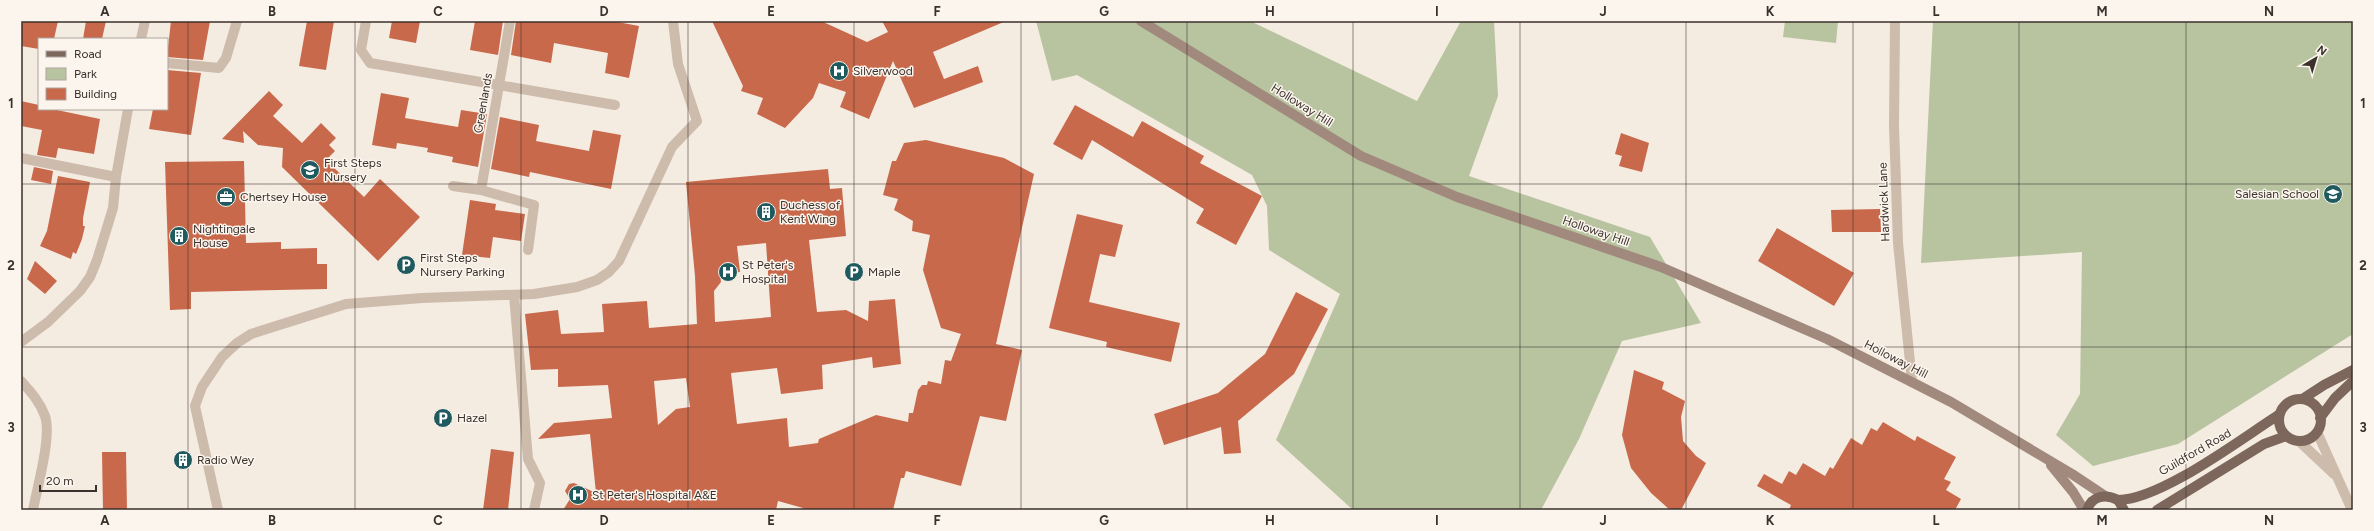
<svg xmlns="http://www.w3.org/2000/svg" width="2374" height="531" viewBox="0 0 2374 531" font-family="Figtree,sans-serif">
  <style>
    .green { fill: #b8c4a0 }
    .building { fill: #c8694b; fill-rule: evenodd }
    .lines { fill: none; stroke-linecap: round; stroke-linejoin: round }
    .minor { stroke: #cdbbac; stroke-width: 10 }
    .tertiary { stroke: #cdbbac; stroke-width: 10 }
    .secondary { stroke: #a18a7d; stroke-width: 10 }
    .primary { stroke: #7d675c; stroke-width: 10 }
    .grid { fill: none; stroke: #3b302b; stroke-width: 1; stroke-opacity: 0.55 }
    .labels { text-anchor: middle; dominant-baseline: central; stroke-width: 3; stroke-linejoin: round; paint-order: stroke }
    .poi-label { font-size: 12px; fill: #3b302b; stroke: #fbf5ee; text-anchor: start }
    .street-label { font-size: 12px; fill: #3b302b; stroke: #fbf5ee }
    .neatline { fill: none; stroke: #3b302b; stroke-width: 1.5 }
    .grid-label { font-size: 13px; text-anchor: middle; font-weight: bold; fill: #3b302b }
  </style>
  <rect width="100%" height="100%" fill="#f4ebe1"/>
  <path class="green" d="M1036,21h214l167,80 44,-80h33l4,75 -29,80 181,61 51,86 -79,18 -43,98 -38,71h-188l-77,-70 64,-146 -71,-44 -2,-44 -15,-31 -175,-100 -25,6z
    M1785,21h53l-2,22 -53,-6z
    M1933,21h420v313l-175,110 -85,22 -37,-31 24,-41 2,-142 -161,11z"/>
  <path class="building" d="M21,21h37l-4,18h-15v10l-18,-3z
    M86,21h20l-4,18h-19z
    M171,21h39l-7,39 -36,-3z
    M307,21h27l-8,49 -27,-4z
    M392,21h28l-4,22 -27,-5z
    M475,21h28l-5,34 -28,-5z
    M516,21h96l27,5 -10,52 -24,-5 3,-20 -54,-10 -3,20 -40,-8z
    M712,21h109l46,21 21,-10 -6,-11h124l-73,31 11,27 34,-13 5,16 -69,26 -21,-47 -24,58 -29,-12 6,-15 -27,-9 -6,15 -28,30 -28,-14 6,-16 -22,-7 2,-5z
    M167,70l34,3 -10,62 -42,-6 4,-20h14z
    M269,91l14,14 -10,11 29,27 19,-20 15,15 -7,7 6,6 -9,9 38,37 16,-18 40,38 -42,44 -96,-94 1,-19 -25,-3 -15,-14 1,12 -22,-4z
    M381,93l28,5 -4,20 53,9 3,-17 26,4 -9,53 -26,-5 1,-5 -26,-5 1,-4 -31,-5 -1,6 -24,-4z
    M21,101l18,4v4h13l48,10 -6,35 -36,-6 -2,10 -19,-3 5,-25 -21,-4z
    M1075,105l58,32 9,-16 62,35 -4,7 62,33 -26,49 -40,-22 8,-14 -112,-69 -10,20 -29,-16z
    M500,117l39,8 -3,16 53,10 4,-21 28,5 -10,54 -81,-17 -1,5 -38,-8z
    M1621,133l28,10 -7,29 -23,-6 3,-10 -7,-2z
    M926,140l78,18 30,16 -38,170 26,6 -16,71 -26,-5 -19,70 -55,-15 -2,7h-3l-8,32h-90v-2l-25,-7 -2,9h-213l7,-11 -5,-8 4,-7 5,-1 22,10 -6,-59 -52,5 16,-16 58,-5 -4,-33 -50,2v-18l-27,1 -6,-56 33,-4 3,24 43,-2 -2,-28 45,-3 2,27 48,-4 -2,-48 -9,-94 142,-13 2,20 12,-1 4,48 -37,4 8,72 29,-2 22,11 1,-20 26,-2 6,65 -28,4 -1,-11 -50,8 1,24 -42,5 -4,-26 -46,5 6,51 50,-6 2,29 29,-4 1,-4 57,-24 32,7 1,-9h4l5,-23 4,-5h5l1,-4 13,3 4,-24 6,1 10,-27 -20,-6 -18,-58 7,-35 -18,-4 1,-10 -19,-11 4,-11 -15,-4 9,-34h4l8,-18zM766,243l5,74 -56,5 -1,-31 7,-9 -1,-8 20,-2 -3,-26zM686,378l4,29 -14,2 -18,16 -4,-44z
    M244,161l2,82 35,-1v7l36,-1v16h10v25l-136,3v17l-21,1 -5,-148z
    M34,167l19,4 -2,13 -20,-4z
    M58,176l32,6 -7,36v8h2l-3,13 -6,15 -3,-2 -2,7 -31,-13 7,-15z
    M470,200l26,4 -1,6 30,4 -4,27 -28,-4 -3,21 -28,-3z
    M1880,209l1,23h-49l-1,-22z
    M1077,214l46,11 -8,32 -15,-3 -11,48 91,21 -9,39 -65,-15 1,-5 -58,-14z
    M1777,228l77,45 -20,33 -76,-45z
    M35,261l22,20 -12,13 -18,-15z
    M1296,292l32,17 -34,65 -56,47 3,32 -17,1 -3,-27 -57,18 -10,-31 64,-21 47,-39z
    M1634,370l30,12 -2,7 23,12 -4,16 2,24 13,15 10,7 -25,47h-11l-19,-17 -20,-25 -9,-33z
    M1883,422l32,19 2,-5 39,21 -12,22 7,3 -5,8 15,9 -6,11h-166l2,-5 -34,-19 7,-12 18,10 7,-13 7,4 7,-12 22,13 5,-9 3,2 18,-31 11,7 9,-17 6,3z
    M491,449l23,3 -6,58h-25z
    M102,452h24l1,58h-24z"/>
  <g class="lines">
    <path class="minor" d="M366,21l-5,29 9,13 245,42
      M141,39l4,-18
      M167,63l52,5 7,-10 11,-37
      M21,158l95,19
      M453,186l28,4 53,15 -6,45
      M481,190l29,-169
      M514,295l14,164 12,24 -6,27
      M21,342l27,-20 32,-31 10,-14 7,-17 16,-52 3,-31 12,-68
      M21,381c10,11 19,21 24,35 7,20 -8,72 -12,94
      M218,510l-23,-104 7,-19 20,-30 15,-14 14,-9 95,-30 76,-6 112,-4 43,-7 20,-7 12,-8 10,-11 53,-114 25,-26 -19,-57 -5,-43"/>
    <path class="tertiary" d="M1895,21l-1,105 4,117 14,139
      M2317,432l35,78
      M2300,442l34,32"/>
    <path class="secondary" d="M1141,21l220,135 96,41 204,70 166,72 124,63 121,72 33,22
      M2051,465l22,27 11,18"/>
    <path class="primary" d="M2304,398l20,-13 29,-15
      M2279 420a21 21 0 1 1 42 0a21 21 0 1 1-42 0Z
      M2320,418l15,-20 18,-17
      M2118,500c43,0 124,-62 162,-86
      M2087,510c5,-15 19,-16 31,-10l6,10
      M2157,510l107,-66 22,-8"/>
  </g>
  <path class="grid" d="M188,21v489M355,21v489M521,21v489M688,21v489M854,21v489M1021,21v489M1187,21v489M1353,21v489M1520,21v489M1686,21v489M1853,21v489M2019,21v489M2186,21v489M21,184h2332M21,347h2332"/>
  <defs>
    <g id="hospital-disc" transform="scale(1)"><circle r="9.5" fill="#1f5a5e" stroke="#fbf5ee"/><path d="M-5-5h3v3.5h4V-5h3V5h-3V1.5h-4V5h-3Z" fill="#fff"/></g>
    <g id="school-disc" transform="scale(1)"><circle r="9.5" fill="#1f5a5e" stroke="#fbf5ee"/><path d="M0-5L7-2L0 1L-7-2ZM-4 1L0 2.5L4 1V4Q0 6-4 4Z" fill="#fff"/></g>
    <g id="office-disc" transform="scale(1)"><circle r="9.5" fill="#1f5a5e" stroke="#fbf5ee"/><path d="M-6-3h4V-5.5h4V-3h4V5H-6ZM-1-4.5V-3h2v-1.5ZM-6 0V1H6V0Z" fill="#fff"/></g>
    <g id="building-disc" transform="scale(1)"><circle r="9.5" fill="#1f5a5e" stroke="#fbf5ee"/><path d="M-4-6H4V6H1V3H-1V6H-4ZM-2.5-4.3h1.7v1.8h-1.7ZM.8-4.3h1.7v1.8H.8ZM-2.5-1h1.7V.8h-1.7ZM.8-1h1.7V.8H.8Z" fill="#fff"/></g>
    <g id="parking-disc" transform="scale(1)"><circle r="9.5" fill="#1f5a5e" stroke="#fbf5ee"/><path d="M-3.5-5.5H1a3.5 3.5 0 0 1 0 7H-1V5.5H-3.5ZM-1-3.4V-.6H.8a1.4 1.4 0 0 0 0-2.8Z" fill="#fff"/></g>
  </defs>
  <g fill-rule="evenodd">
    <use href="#hospital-disc" x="839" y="71"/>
    <use href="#school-disc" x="310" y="170"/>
    <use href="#school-disc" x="2333" y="194"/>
    <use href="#office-disc" x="226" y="197"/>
    <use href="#building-disc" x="766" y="212"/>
    <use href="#building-disc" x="179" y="236"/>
    <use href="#parking-disc" x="406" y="265"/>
    <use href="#hospital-disc" x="728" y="272"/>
    <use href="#parking-disc" x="854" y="272"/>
    <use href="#parking-disc" x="443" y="418"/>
    <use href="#building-disc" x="183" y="460"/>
    <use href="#hospital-disc" x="578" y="495"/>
  </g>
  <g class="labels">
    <g class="poi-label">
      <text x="853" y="71">Silverwood</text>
      <text x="324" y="163">First Steps<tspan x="324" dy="14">Nursery</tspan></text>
      <text x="2319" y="194" text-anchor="end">Salesian School</text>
      <text x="240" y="197">Chertsey House</text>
      <text x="780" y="205">Duchess of<tspan x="780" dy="14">Kent Wing</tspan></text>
      <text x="193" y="229">Nightingale<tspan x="193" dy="14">House</tspan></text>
      <text x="420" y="258">First Steps<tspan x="420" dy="14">Nursery Parking</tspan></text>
      <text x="742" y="265">St Peter's<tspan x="742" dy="14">Hospital</tspan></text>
      <text x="868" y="272">Maple</text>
      <text x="457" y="418">Hazel</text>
      <text x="197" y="460">Radio Wey</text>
      <text x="592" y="495">St Peter's Hospital A&amp;E</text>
    </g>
    <g class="street-label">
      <text transform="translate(483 103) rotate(-80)">Greenlands</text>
      <text transform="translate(1302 105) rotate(32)">Holloway Hill</text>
      <text transform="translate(1884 202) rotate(-92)">Hardwick Lane</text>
      <text transform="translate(1596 231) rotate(19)">Holloway Hill</text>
      <text transform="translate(1896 359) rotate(27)">Holloway Hill</text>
      <text transform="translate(2195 452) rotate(-30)">Guildford Road</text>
    </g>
  </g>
  <rect width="2374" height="531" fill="none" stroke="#fbf5ee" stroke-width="44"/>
  <rect x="38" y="38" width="130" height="72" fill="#fbf5ee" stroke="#aea6a0"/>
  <rect x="46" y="51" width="20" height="6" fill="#7d675c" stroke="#aea6a0"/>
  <text x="74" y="58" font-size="12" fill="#3b302b">Road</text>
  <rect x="46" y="68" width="20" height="12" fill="#b8c4a0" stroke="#aea6a0"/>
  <text x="74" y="78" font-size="12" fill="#3b302b">Park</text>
  <rect x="46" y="88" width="20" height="12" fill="#c8694b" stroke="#aea6a0"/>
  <text x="74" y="98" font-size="12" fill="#3b302b">Building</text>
  <g transform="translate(2316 58) rotate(38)" stroke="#fbf5ee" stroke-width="3" paint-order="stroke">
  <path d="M0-3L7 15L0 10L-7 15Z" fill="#3b302b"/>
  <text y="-6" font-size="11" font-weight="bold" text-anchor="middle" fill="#3b302b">N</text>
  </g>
  <path d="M40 485v6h56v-6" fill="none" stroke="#3b302b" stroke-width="2"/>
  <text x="46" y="485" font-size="12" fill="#3b302b" stroke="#fbf5ee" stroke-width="3" paint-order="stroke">20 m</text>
  <rect x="22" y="22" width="2330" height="487" class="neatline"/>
  <g class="grid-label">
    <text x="105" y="16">A</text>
    <text x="272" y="16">B</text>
    <text x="438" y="16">C</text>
    <text x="604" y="16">D</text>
    <text x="771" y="16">E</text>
    <text x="937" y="16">F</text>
    <text x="1104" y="16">G</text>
    <text x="1270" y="16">H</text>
    <text x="1437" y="16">I</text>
    <text x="1603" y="16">J</text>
    <text x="1770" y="16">K</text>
    <text x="1936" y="16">L</text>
    <text x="2102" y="16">M</text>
    <text x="2269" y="16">N</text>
    <text x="11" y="108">1</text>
    <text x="2363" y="108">1</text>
    <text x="11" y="270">2</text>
    <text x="2363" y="270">2</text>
    <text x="11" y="432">3</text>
    <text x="2363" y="432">3</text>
    <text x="105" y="525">A</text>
    <text x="272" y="525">B</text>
    <text x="438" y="525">C</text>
    <text x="604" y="525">D</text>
    <text x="771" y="525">E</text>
    <text x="937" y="525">F</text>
    <text x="1104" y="525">G</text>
    <text x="1270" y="525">H</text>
    <text x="1437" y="525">I</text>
    <text x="1603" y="525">J</text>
    <text x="1770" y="525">K</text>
    <text x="1936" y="525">L</text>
    <text x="2102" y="525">M</text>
    <text x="2269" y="525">N</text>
  </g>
</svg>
